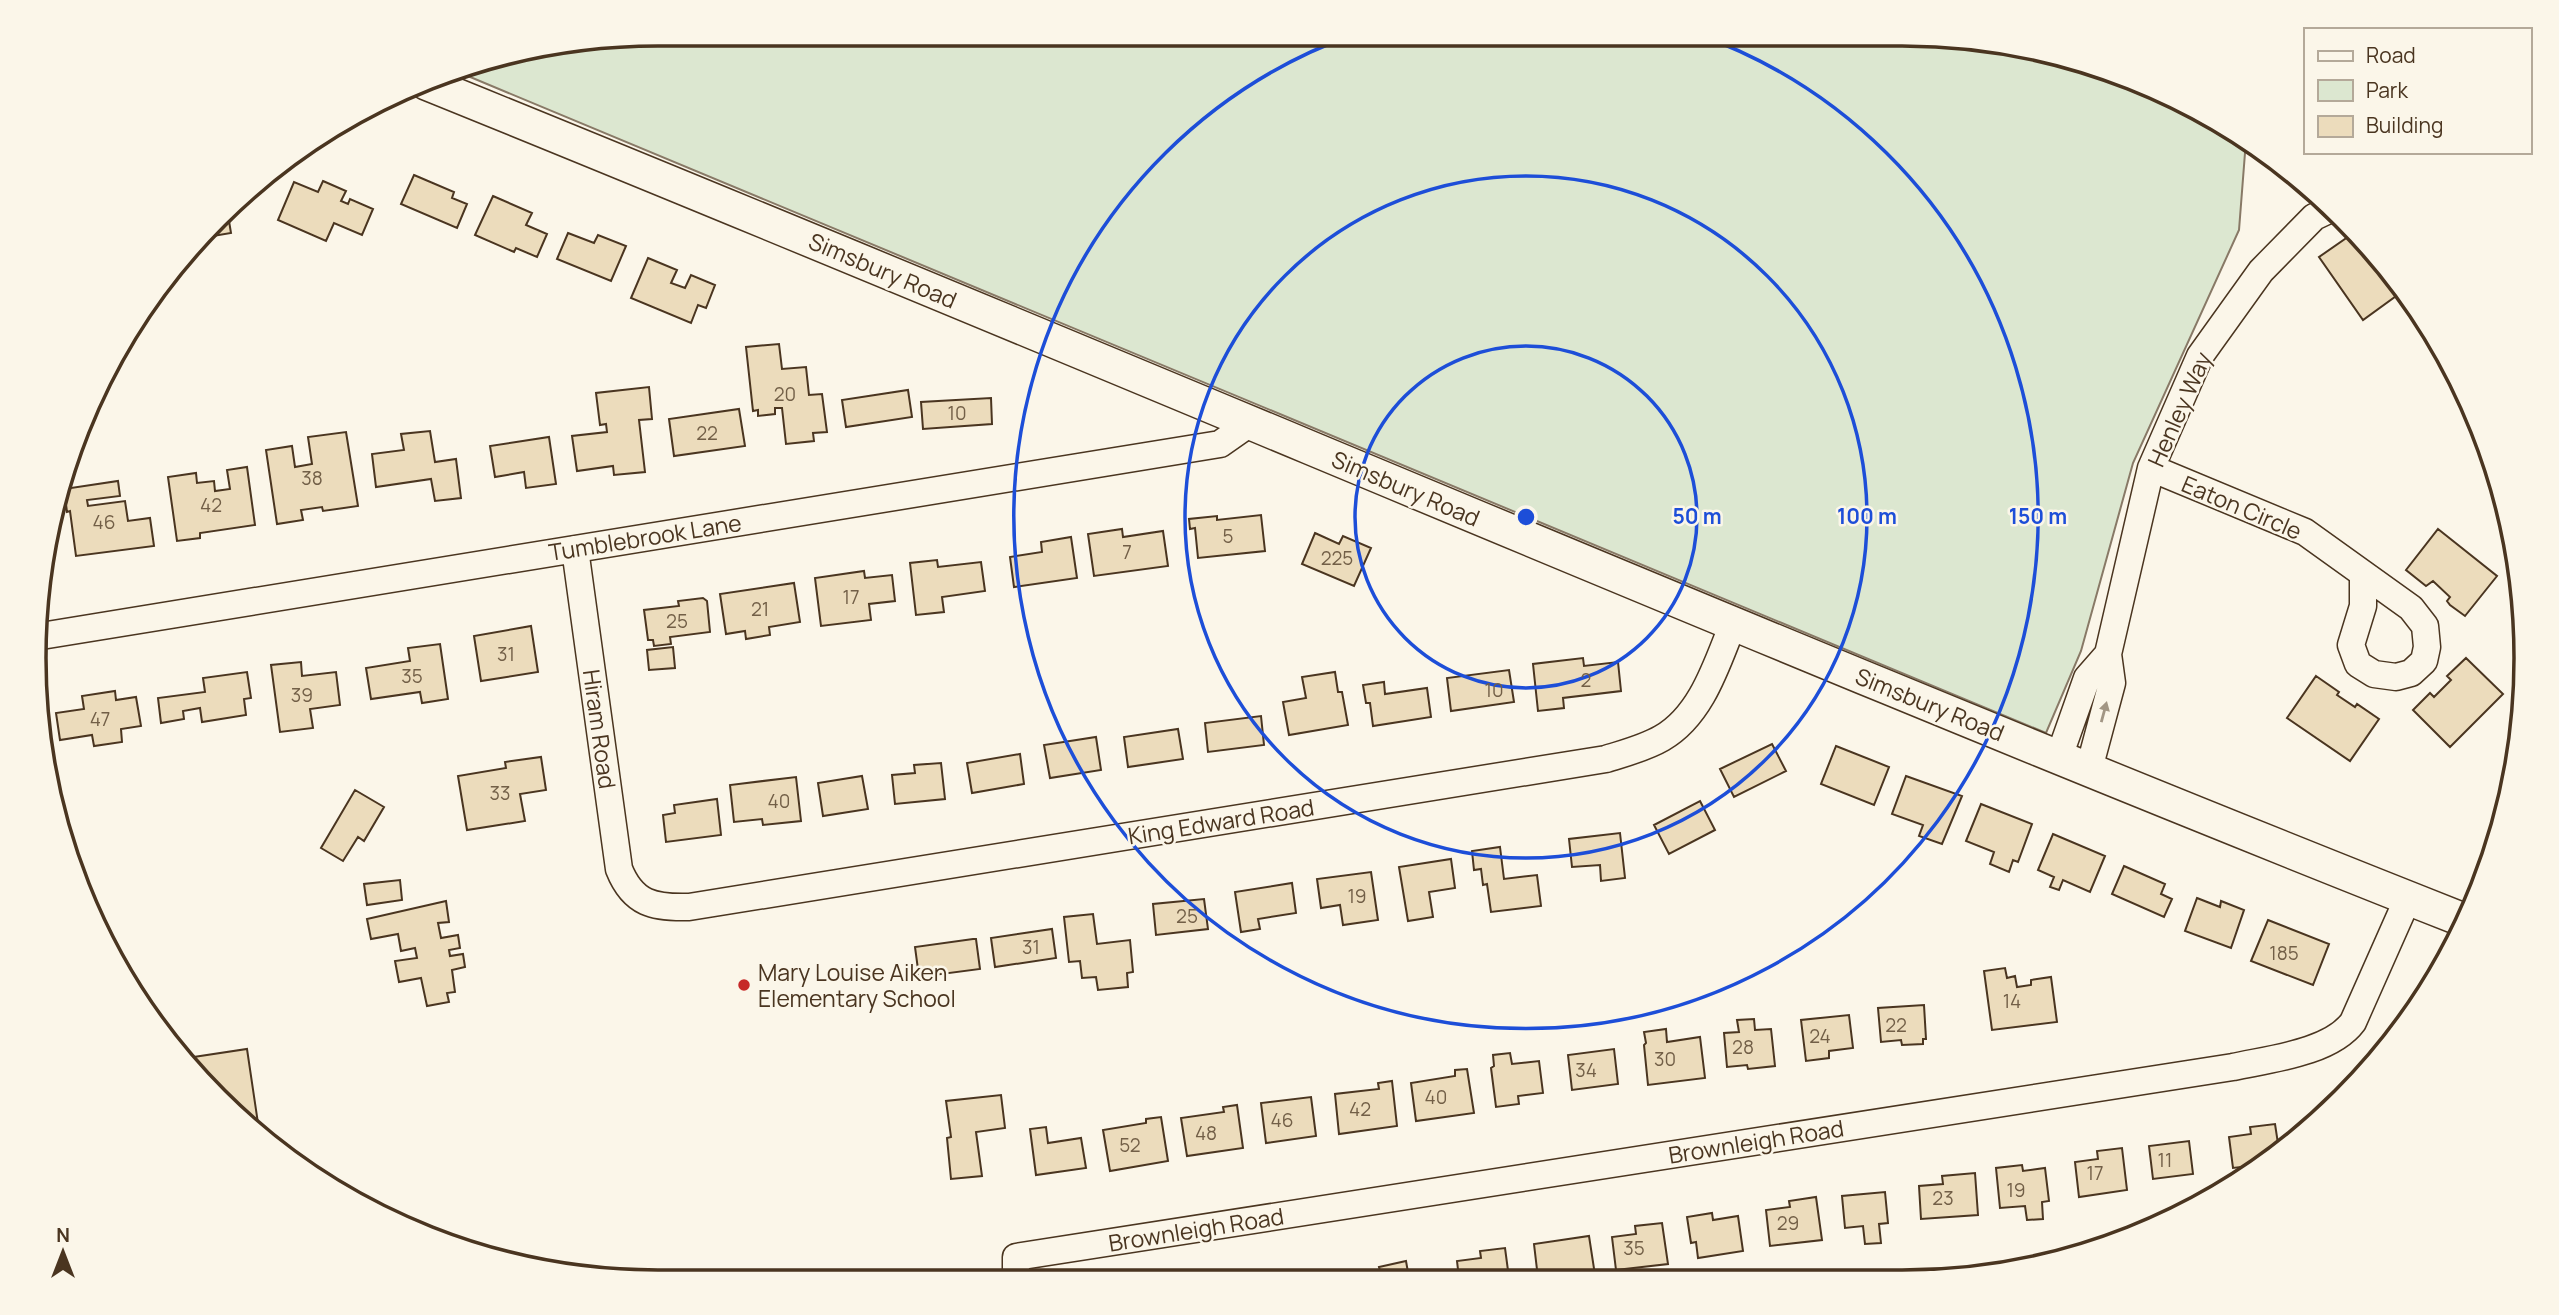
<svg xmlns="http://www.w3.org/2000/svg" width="2559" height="1315" viewBox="0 0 2559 1315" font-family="Manrope,sans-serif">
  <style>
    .green { fill: #dce7d0; stroke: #887966; stroke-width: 2 }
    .building { fill: #ecdcbc; stroke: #4a3520; stroke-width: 2 }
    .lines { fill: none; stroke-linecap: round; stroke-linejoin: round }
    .minor-casing { stroke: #4a3520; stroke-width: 29 }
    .major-casing { stroke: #4a3520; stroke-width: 36 }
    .minor { stroke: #fbf6e9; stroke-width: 26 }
    .major { stroke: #fbf6e9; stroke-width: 33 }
    .oneway { fill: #a29684 }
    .ring { fill: none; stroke: #1d4ed8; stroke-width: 3.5 }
    .poi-dot { fill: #c62828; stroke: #fbf6e9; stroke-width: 2.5 }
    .labels { text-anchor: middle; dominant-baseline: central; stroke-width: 5; stroke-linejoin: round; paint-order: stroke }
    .number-label { font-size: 19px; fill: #725f47 }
    .street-label { font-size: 23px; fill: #4a3520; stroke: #fbf6e9 }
    .poi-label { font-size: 23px; fill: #4a3520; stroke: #fbf6e9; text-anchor: start }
    .rim { fill: none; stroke: #4a3520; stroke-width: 3.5 }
    .centre { fill: #1d4ed8; stroke: #fbf6e9; stroke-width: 3.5 }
    .ring-label { font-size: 21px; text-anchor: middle; font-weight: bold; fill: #1d4ed8; stroke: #fbf6e9; stroke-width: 5; stroke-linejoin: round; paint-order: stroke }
  </style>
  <rect width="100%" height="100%" fill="#fbf6e9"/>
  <path class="green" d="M658,33l1284,2 121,20 115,43 68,42 -7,90 -106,233 -52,188 -35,82 -1595,-664 5,-2z"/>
  <path class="building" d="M414,175l40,17 -2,6 15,6 -10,24 -56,-24z
    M323,181l23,10 -5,10 7,3 2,-5 23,10 -11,26 -28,-12 -8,18 -48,-21 16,-38 24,10z
    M493,196l39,17 -6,12 21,9 -10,23 -21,-9 -2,4 -39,-17z
    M228,215l3,18 -24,4z
    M2355,232l16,14 32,45 -40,29 -44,-63z
    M568,233l26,10 4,-8 28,11 -15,35 -54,-22z
    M648,258l29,12 -6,13 14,5 6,-13 24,10 -9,23 -8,-3 -7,18 -60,-25z
    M779,344l3,25 24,-2 3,28 13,-1 5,38 -14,1 1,8 -28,3 -4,-36h-7v6l-17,2v-6l-5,1 -7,-64z
    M649,387l3,32 -13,1 6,52 -31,3 -1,-9 -36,5 -5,-35 35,-4 -1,-8 -6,1 -4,-32z
    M908,390l4,27 -66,10 -4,-27z
    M991,398l1,26 -69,5 -2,-27z
    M739,409l6,37 -71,10 -5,-37z
    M430,431l5,31 21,-3 5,39 -26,3 -4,-22 -55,8 -4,-33 32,-4 -3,-16z
    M346,432l12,74 -35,5 -1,-4 -21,3 2,10 -26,4 -11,-74 26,-4 3,21 17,-3 -4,-27z
    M549,437l7,47 -30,4 -2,-16 -29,5 -5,-31z
    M247,467l8,58 -55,8v5l-23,3 -9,-64 28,-4 1,10 17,-2 1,10 15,-2 -3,-19z
    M118,481l2,15 -33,4 1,6 37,-5 3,20 22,-3 4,28 -78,10 -6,-45 -3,1 -3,-23z
    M1261,515l4,36 -67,7 -3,-30 -5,1 -1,-10 28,-3v4z
    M1122,529l1,8 40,-6 5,35 -74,10 -6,-42z
    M2438,529l59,47 -32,40 -15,-11 -3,-4 3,-4 -17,-16 -7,5 -20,-16z
    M1315,533l24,11 4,-8 28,12 -17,38 -52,-22z
    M1071,537l6,41 -63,9 -4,-30 32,-5 -1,-10z
    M937,560l1,7 43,-5 4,29 -43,6 2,15 -28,3 -6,-52z
    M864,571l1,7 27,-3 3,26 -26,3 2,16 -50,6 -6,-48z
    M794,583l6,39 -31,5 1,8 -24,4 -1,-8 -19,3 -6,-40z
    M703,598l4,3 3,31 -40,5 1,7 -17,2 -1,-6h-5l-4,-30 35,-4 -1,-5z
    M531,626l7,46 -57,9 -7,-45z
    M440,644l8,55 -26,4 -2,-11 -49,7 -5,-31 44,-7 -2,-13z
    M673,647l2,21 -26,2 -2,-20z
    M1583,658l1,8 34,-4 3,29 -58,7 1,10 -26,3 -5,-47z
    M2466,658l37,36 -53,53 -37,-37 17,-17 4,4 17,-17 -4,-4z
    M301,662l1,14 34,-4 4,33 -30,4 3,19 -33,4 -9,-67z
    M1509,670l5,32 -63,9 -4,-33z
    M247,672l4,26 -7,1 2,16 -44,7 -2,-14 -17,3 1,8 -23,4 -3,-25 47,-6 -2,-14z
    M1335,672l3,20h4l6,33 -59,10 -6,-33 23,-4 -4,-21z
    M2316,676l23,16 -2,3 18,12 2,-3 22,15 -29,42 -63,-43z
    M1384,682l1,12 42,-6 4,29 -58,9 -3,-23h-4l-3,-18z
    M115,691l1,9 20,-3 5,29 -20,3 1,13 -28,4 -2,-11 -32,5 -4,-27 28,-4 -2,-13z
    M38,715l5,29 -3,1 -1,-6z
    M1261,716l3,29 -56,7 -3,-29z
    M1178,729l5,30 -55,8 -4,-30z
    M1096,737l5,33 -51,8 -6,-33z
    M1772,744l14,27 -52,26 -14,-28z
    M1836,746l53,21 -15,38 -53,-21z
    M1020,754l4,30 -52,9 -5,-30z
    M541,757l5,33 -26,4 5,27 -58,9 -9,-54 48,-8 -1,-6z
    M941,763l4,36 -50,5 -3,-29 23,-2 -1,-8z
    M862,776l6,33 -45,7 -5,-33z
    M1906,776l56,20 -20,48 -23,-8 4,-11 -31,-11z
    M796,777l5,44 -38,4 -1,-6 -28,3 -4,-37z
    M355,790l29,17 -20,34 -6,-4 -15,24 -22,-13z
    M717,799l4,36 -55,7 -3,-27 12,-2 -1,-8z
    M1700,801l15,29 -46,24 -15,-29z
    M1981,804l51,20 -14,38 -5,-2 -4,12 -19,-8 4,-12 -28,-11z
    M1620,833l5,45 -24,3 -1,-16 -28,2 -3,-28z
    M2053,834l52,22 -15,36 -27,-12 -4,10 -9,-3 4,-10 -16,-7z
    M1500,847l4,32 33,-4 4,31 -50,6 -4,-28 -4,1 -2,-16 -7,1 -2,-19z
    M1451,859l4,29 -26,4 4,25 -25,4 -9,-54z
    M2124,866l41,18 -4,10 11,5 -8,18 -52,-23z
    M1371,872l7,48 -35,5 -3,-20 -19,3 -4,-29z
    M400,880l2,20 -35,5 -3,-21z
    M1292,883l4,30 -38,6 2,10 -19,3 -6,-40z
    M2197,898l23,9 1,-6 23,9 -13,38 -46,-17z
    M1204,899l4,30 -52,6 -3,-31z
    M446,901l3,21 -11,1 3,15 17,-3 2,13 -11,2 1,6 13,-2 2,13 -13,3 3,22 -8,1 2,9 -22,4 -6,-28 -22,4 -4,-21 22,-3 -2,-10 -14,3 -3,-17 -27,5 -4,-20z
    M1093,914l4,30 33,-4 3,32 -6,1 1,14 -30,3 -2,-13 -14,1 -2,-17 -11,1 -5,-45z
    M2268,920l61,24 -16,41 -62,-24z
    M1052,929l4,29 -61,9 -4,-29z
    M973,939h3l4,30 -61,8 -4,-30z
    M2005,968l2,10 8,-2 2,11 14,-2v-5l20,-3 6,45 -65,8 -8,-59z
    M1924,1005l2,34h-3v5l-21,1 -1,-5 -20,2 -3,-34z
    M1849,1015l4,33 -24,3v7l-23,3 -5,-41z
    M1754,1019l1,11 16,-1 4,37 -27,3 -1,-4 -20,2 -3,-34 15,-1 -2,-12z
    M1666,1029l1,13 33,-5 5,41 -57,7 -4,-40 2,-2 -2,-11z
    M247,1049l12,81 -43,-31 -29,-41z
    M1614,1049l4,35 -46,6 -4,-35z
    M1510,1053l2,11 27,-3 4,32 -25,3 1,8 -23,3 -5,-39 3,-2 -1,-11z
    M1467,1069l7,44 -58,8 -5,-38 44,-7v-6z
    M1392,1081l5,45 -58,8 -4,-40 44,-5 -1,-6z
    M1001,1095l4,33 -29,4 6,44 -31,3 -4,-41 4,-1 -5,-36z
    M1311,1097l5,39 -50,7 -5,-40z
    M1237,1105l6,43 -56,8 -6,-38 43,-6 -1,-5z
    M1161,1117l7,44 -58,10 -7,-41 43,-7v-4z
    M2275,1124l4,26 -29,25 -1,-9 -16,2 -4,-31 22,-3 -1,-7z
    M1046,1127l2,16 33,-5 5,30 -50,7 -6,-46z
    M2189,1141l4,33 -40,5 -4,-33z
    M2122,1148l5,42 -48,7 -4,-35 23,-3 -1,-8z
    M2022,1165l1,6 22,-3 4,33 -7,1 1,17 -16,1 -2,-14 -25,2 -4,-40z
    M1975,1173l3,42 -57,4 -2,-33 24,-2 -1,-8z
    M1885,1192l3,31 -9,1 2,19 -16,1 -2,-18 -18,2 -3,-32z
    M1816,1197l6,43 -52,6 -4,-36 24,-3 -1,-6z
    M1712,1213l1,7 25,-4 5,35 -45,7 -2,-16 -5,1 -4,-26z
    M1662,1223l6,41 -52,6 -4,-33 24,-3 -1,-8z
    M1589,1236l6,39 -57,3 -4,-34z
    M1505,1248l4,30h-50l-2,-17 24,-3 -1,-7z
    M1406,1261l3,17h-27l-3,-11z"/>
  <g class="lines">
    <g class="minor-casing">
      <path id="minor" d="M2151,468l154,64 106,76 14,18 2,21 -3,14 -13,12 -15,4 -22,-3 -16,-10 -7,-19 12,-39v-30
        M575,549l44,320c14,35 35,39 70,38l917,-148c19,-6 39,-11 56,-21 40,-23 55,-75 71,-114
        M35,637l1185,-193 30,-21
        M2059,757l28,-79 21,-24
        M2089,769l23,-86 -4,-29 43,-186 49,-112 61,-85 53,-54 17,-8
        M1016,1279v-22l1217,-190c36,-8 97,-14 120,-45l55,-124"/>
    </g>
    <g class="major-casing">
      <path id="major" d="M426,83c681,275 1356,568 2040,838"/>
    </g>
    <use href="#minor" class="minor"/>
    <use href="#major" class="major"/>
  </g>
  <defs><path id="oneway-solid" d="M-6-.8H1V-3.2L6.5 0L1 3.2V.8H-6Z" transform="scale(1.75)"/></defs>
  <use class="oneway" href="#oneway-solid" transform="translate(2104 712) rotate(-75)"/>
  <g class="ring">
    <circle cx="1526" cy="517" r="171"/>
    <circle cx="1526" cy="517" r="341"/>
    <path d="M1697 34A512 512 0 1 1 1355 34"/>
  </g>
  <circle class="poi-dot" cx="744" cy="985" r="7"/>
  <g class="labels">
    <g class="number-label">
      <text x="785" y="394">20</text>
      <text x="957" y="413">10</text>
      <text x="707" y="433">22</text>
      <text x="312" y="478">38</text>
      <text x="211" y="505">42</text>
      <text x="104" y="522">46</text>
      <text x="1228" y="536">5</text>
      <text x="1127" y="552">7</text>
      <text x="1337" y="558">225</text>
      <text x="851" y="597">17</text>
      <text x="760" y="609">21</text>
      <text x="677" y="621">25</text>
      <text x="506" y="654">31</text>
      <text x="412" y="676">35</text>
      <text x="1586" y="680">2</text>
      <text x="1494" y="690">10</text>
      <text x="302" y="695">39</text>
      <text x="100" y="719">47</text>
      <text x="500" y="793">33</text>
      <text x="779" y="801">40</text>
      <text x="1357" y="896">19</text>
      <text x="1187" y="916">25</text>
      <text x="1031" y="947">31</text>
      <text x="2284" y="953">185</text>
      <text x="2012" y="1001">14</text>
      <text x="1896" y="1025">22</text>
      <text x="1820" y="1036">24</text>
      <text x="1743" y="1047">28</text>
      <text x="1665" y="1059">30</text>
      <text x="1586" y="1070">34</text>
      <text x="1436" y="1097">40</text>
      <text x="1360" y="1109">42</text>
      <text x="1282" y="1120">46</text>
      <text x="1206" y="1133">48</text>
      <text x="1130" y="1145">52</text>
      <text x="2165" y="1160">11</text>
      <text x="2095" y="1173">17</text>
      <text x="2016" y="1190">19</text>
      <text x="1943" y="1198">23</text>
      <text x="1788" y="1223">29</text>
      <text x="1634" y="1248">35</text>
    </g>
    <g class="street-label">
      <text transform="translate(883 270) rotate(23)">Simsbury Road</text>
      <text transform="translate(2179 409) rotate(-66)">Henley Way</text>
      <text transform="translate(1406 488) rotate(23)">Simsbury Road</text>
      <text transform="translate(2242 507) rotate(23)">Eaton Circle</text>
      <text transform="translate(645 537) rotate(-9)">Tumblebrook Lane</text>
      <text transform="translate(1930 704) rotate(22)">Simsbury Road</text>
      <text transform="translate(600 729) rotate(82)">Hiram Road</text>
      <text transform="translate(1221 821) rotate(-9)">King Edward Road</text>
      <text transform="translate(1756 1141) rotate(-9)">Brownleigh Road</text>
      <text transform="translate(1196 1229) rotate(-9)">Brownleigh Road</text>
    </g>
    <g class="poi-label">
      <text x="758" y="972">Mary Louise Aiken<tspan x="758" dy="26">Elementary School</tspan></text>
    </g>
  </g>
  <path d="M0 0H2559V1315H0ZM658 46H1902A612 612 0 0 1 2514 658V658A612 612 0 0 1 1902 1270H658A612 612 0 0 1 46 658V658A612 612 0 0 1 658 46Z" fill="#fbf6e9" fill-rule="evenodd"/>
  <path class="rim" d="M658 46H1902A612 612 0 0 1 2514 658V658A612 612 0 0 1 1902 1270H658A612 612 0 0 1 46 658V658A612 612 0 0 1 658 46Z"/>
  <circle cx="1526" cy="517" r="10" class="centre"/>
  <g class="ring-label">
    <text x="1697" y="524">50 m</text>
    <text x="1867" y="524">100 m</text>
    <text x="2038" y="524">150 m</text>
  </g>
  <rect x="2304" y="28" width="228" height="126" fill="#fbf6e9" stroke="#b4a999" stroke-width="2"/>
  <rect x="2318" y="51" width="35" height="10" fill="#fbf6e9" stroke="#b4a999" stroke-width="2"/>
  <text x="2366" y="63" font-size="21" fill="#4a3520">Road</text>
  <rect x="2318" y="80" width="35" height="21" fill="#dce7d0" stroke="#b4a999" stroke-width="2"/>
  <text x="2366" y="98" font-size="21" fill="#4a3520">Park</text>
  <rect x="2318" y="116" width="35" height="21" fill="#ecdcbc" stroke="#b4a999" stroke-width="2"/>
  <text x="2366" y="133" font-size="21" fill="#4a3520">Building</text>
  <g transform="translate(63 1252)" stroke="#fbf6e9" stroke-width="5" paint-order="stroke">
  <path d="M0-5L12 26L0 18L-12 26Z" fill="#4a3520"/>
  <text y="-10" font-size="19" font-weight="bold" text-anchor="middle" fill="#4a3520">N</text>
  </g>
</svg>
